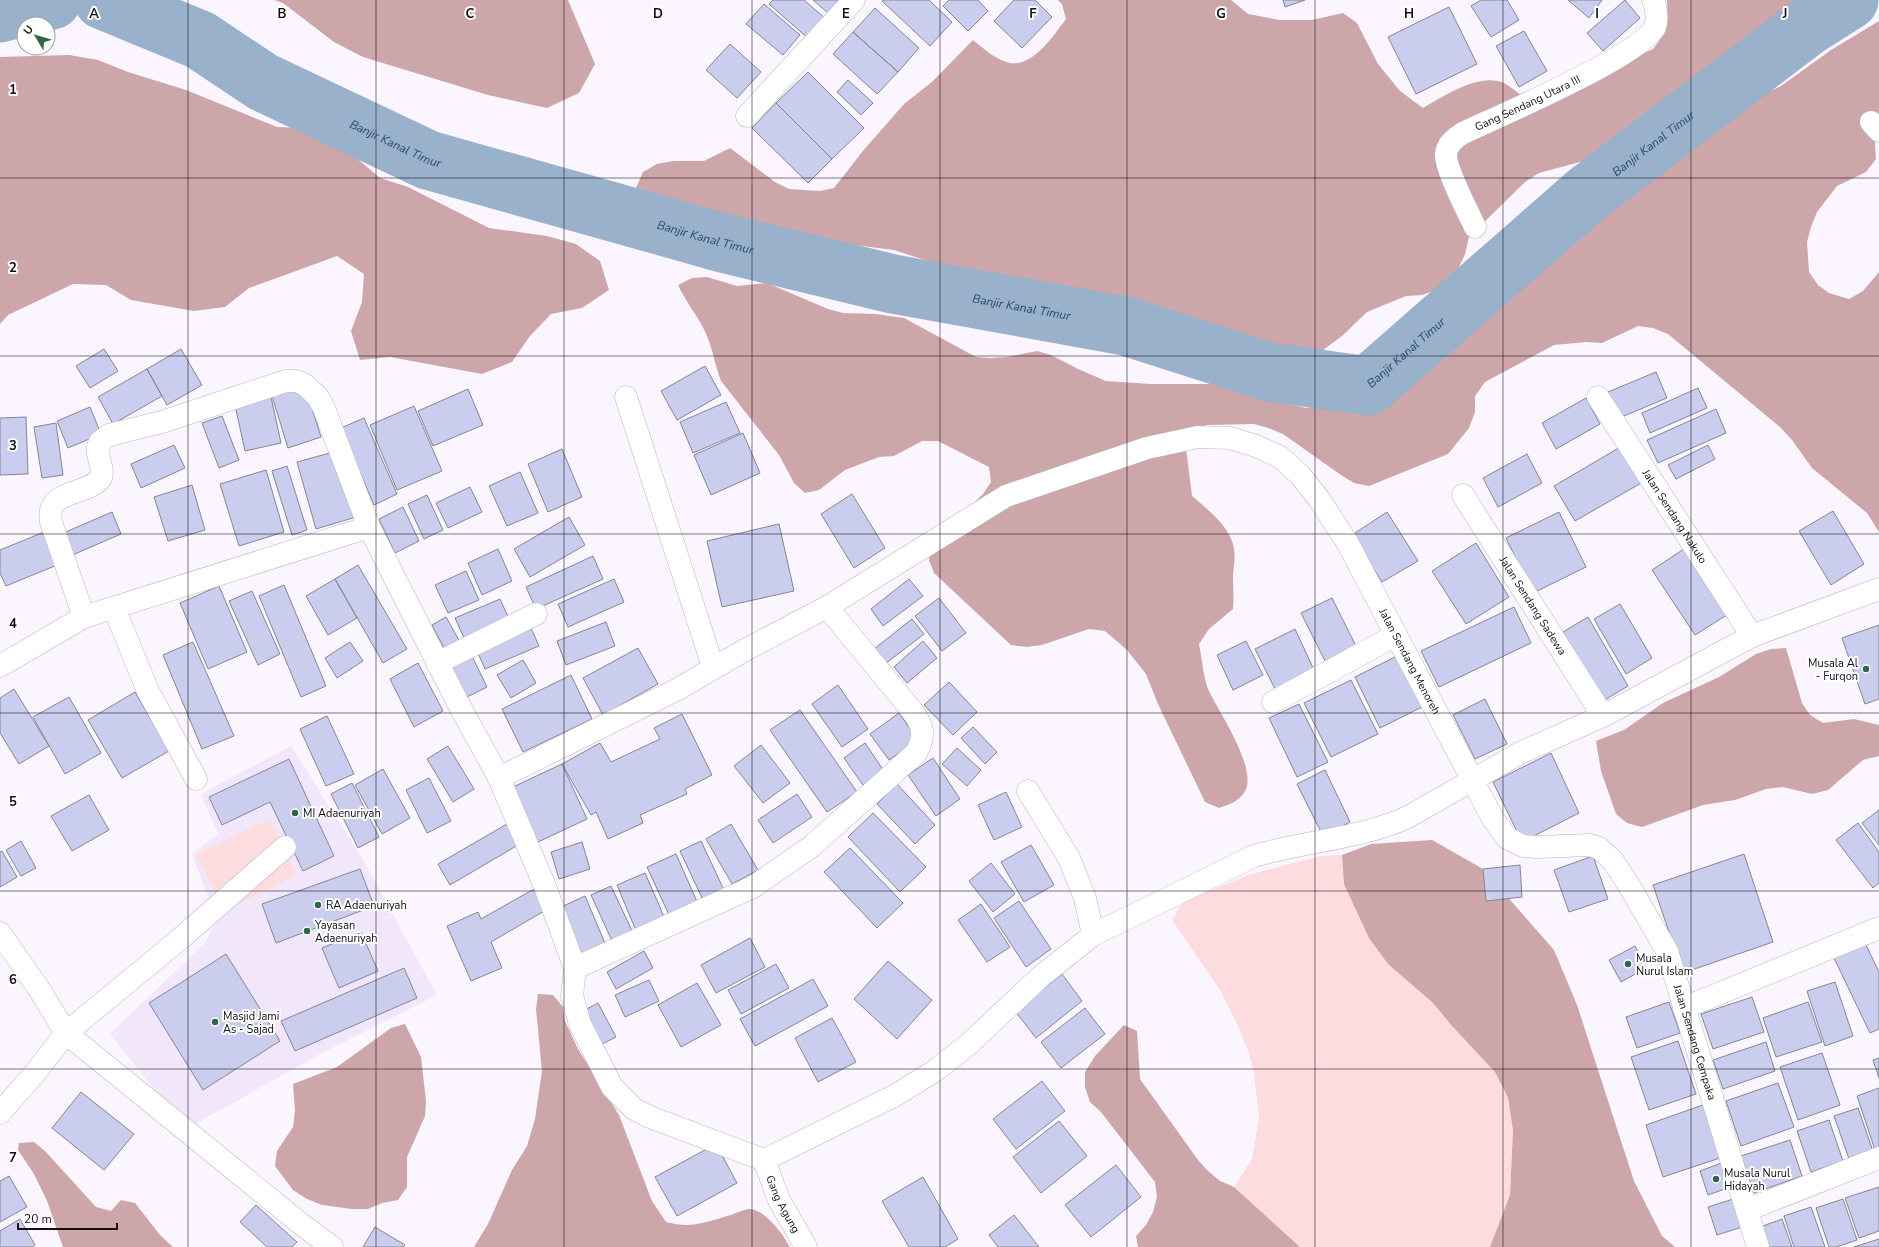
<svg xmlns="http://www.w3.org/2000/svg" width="1879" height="1247" viewBox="0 0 1879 1247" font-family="'Nunito Sans',sans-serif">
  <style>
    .built { fill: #f2e6fa }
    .green { fill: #fcdcdf }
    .forest { fill: #cca6a9 }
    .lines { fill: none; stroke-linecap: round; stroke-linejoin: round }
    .river { stroke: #9ab1cb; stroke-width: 59 }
    .building { fill: #cacdee; stroke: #858692 }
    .minor-casing { stroke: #bbb4c0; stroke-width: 23 }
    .minor { stroke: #fff; stroke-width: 22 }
    .grid { fill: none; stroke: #110e12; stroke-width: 1; stroke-opacity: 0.55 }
    .poi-dot { fill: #2f654b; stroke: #fff; stroke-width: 1.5 }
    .labels { text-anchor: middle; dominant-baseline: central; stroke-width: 4; stroke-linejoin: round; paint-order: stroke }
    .street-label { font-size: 11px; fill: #110e12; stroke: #fff }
    .poi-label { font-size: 11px; fill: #110e12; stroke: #fff; text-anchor: start }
    .water-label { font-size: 12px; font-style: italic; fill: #26496e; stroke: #fff }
    .grid-label { font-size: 13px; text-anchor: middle; font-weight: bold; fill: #110e12; stroke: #fff; stroke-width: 4; stroke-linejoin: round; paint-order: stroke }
  </style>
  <rect width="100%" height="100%" fill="#fbf5ff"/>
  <path class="built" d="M291,746l72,114 74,135 -115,58 -136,76 -76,-95 95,-91 12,-23 -25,-66 26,-20 -17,-40z"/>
  <path class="green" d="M270,819l27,56 -74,36 -27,-57z
    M1342,855l2,29 44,80 45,39 19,23 43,46 13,27 5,31 -3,65 -20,52h-190l-66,-60 18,-28 7,-41 -5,-45 -5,-20 -12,-29 -17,-34 -48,-70 11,-18 65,-27 72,-19z"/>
  <path class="forest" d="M274,0h294l27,64 -16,29 -32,15 -59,-13 -125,-38 -29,-15 -51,-39z
    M1058,0h173l17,14 32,6h32l31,-7 14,10 21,41 22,27 23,17c21,-12 56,-36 81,-25 9,5 19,14 27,21l122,-55c15,-18 15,-27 14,-49h158l-104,71 -23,21 -96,64 -63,17 -14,9 -56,55 -4,17 -7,15 -10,13 -13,8 -13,5 -16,1 -39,16 -25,24 -27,20h-17l-13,-7 -69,-22 -48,-7 -61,-16 -81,-9 -14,-4 -14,-7 -104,-34 -103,-13 -72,-19 -33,-1 -31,-8 -12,-8 -7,-13 7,-16 14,-8 16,-3h31l26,-13 45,34 14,7 31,2 14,-3 28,-36 42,-48 28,-22 41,-42c10,8 23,20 37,23 23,4 44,-28 56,-44l-4,-15z
    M1879,21v91l-5,16 2,31 -10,13 -29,14 -20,26 -6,15 -4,15 2,30 9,13 11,8 20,6 14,-8 16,-19v260l-12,-19 -55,-45 -20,-28 -12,-13 -112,-93 -15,-6 -15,-2 -36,17 -16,-1 -32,3 -69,37 -10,14v16l-6,16 -21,26 -79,32 -15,-3 -13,-8 -58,-41 -15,-6 -14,-4 -48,1 -11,10 -9,13 6,48c15,13 35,28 41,48 3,11 1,21 0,31 0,11 1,22 0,34l-24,20 -10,15c3,14 4,32 9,45 10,22 52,82 36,104 -5,8 -16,12 -25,15l-14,-6 -47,-98 -12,-30 -19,-24 -22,-19 -16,-2 -47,16 -15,2 -16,-2 -77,-72 -5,-13 3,-15 51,-51 8,-12 -2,-15 -51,-26h-16l-28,15 -15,1 -34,13 -26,20 -14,3 -11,-10 -15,-28 -58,-74c-6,-15 -8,-31 -14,-45 -7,-18 -21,-33 -29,-51l14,-7 15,-1 30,9 30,-3 61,26 15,4 32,1 29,4 72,39 14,1 17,-1 30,-6 14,4 27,14 28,12 45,3h64l32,6 28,11 31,7 42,-7 16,-4 26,-14 26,-16 94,-78 73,-68 98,-68 71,-57 16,-4 13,-6 50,-36z
    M69,55l29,5 30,12 58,18 91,37 29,1 28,11 46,39 28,9 81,41 58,8 29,8 24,17 9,29 -27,18 -31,6 -21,22 -18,26 -30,12 -92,-17 -30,3 -9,-29 11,-29 2,-28 -27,-18 -88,32 -24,19 -31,4 -63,-11 -25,-15 -33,-1 -65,31 -8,9v-267z
    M1786,648l16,55 8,12 13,8 31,-4 25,6v31l-16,4 -35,30 -16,4 -29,-7 -17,2 -31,11 -32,5 -61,22 -15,-4 -11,-9 -15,-43 -5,-30 28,-11 39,-27 56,-26 37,-23 15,-5z
    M1432,840l51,29 71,81 23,55 57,176 28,55 13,11h-185l20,-52 3,-65 -5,-32 -13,-26 -43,-46 -19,-23 -45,-39 -19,-26 -25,-54 -2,-29 29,-11z
    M538,994l15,1 10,12 2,14 13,28 41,66 33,86 14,21c26,7 40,0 65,-7 5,-2 12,-5 18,-6 16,0 34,25 41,38h-316l14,-23 24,-54 15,-24 8,-27 7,-48 -6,-62z
    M405,1024l16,33 5,44 -1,15 -18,41v30l-9,13 -16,3 -14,6h-16l-30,-4 -15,-6 -14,-9 -18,-24 2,-15 16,-24 2,-16 -2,-27 44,-17 54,-39z
    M1124,1025l13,6 3,48 58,81 10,11 12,10 14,6 66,60h-162l-2,-11 10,-11 7,-13 4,-15 -2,-15 -54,-70 -11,-10 -5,-15v-15l10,-16z
    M34,1142l11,9 51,56 15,4 10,-11 14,3 25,32 13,12h-110l-16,-46 -13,-27 -16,-24 1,-7z"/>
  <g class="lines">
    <g class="river">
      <path id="s1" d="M103,0l97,40 63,42 165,78 295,83 170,41 232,42 144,46 99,14 219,-192 221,-168 41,-26"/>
      <path d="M0,13l52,-13"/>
    </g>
  </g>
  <path class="building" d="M773,0h31l22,19 -17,20 -40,-35z
    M813,0h29l-13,14z
    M884,0h45l23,22 -22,24 -48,-45z
    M949,0h29l10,11 -20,20 -25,-25z
    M1014,0h21l17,17 -30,31 -28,-27z
    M1283,0h22l-20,7z
    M1481,0h26l12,20 -28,17 -20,-31z
    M1568,0h34l-13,18z
    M1625,0l15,18 -37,33 -16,-18z
    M764,4l36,31 -17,20 -37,-31z
    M1449,7l28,57 -61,30 -28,-57z
    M875,8l44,40 -21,24 -45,-40z
    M1524,31l23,40 -28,16 -23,-41z
    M853,32l45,40 -21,22 -44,-40z
    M730,44l31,28 -24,26 -31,-28z
    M808,72l56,56 -32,31 -56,-56z
    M848,80l25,23 -12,12 -24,-23z
    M776,103l56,56 -24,24 -56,-55z
    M104,349l14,22 -28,17 -14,-22z
    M181,349l21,36 -35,20 -20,-36z
    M705,366l16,29 -44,25 -16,-29z
    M147,369l15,27 -49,28 -15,-27z
    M1656,372l11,26 -48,20 -11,-26z
    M305,386l16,51 -33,11 -16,-52z
    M1698,388l9,20 -57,25 -8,-20z
    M468,389l15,36 -50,21 -15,-35z
    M271,397l10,46 -36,8 -10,-46z
    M1586,398l14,26 -44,25 -14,-26z
    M726,402l14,31 -47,20 -13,-31z
    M414,406l28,65 -45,19 -27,-65z
    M90,407l11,27 -33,14 -11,-27z
    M1716,409l10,24 -68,30 -11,-23z
    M222,416l17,44 -20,8 -17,-45z
    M26,417l2,57 -28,1v-57z
    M364,418l33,76 -23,11 -33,-77z
    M56,423l7,52 -21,3 -8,-51z
    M743,433l17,40 -49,22 -17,-40z
    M174,445l11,23 -44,20 -10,-24z
    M1708,445l7,14 -39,20 -8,-14z
    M1622,446l21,36 -68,39 -21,-35z
    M562,449l20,48 -34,15 -20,-48z
    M337,451l19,66 -40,12 -19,-67z
    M1527,454l15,29 -44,24 -15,-29z
    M287,466l20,64 -15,5 -20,-64z
    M266,470l18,62 -45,14 -19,-62z
    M520,472l18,41 -31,13 -18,-40z
    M192,485l13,45 -37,11 -14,-44z
    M470,487l12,25 -34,16 -12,-25z
    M852,494l33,54 -31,20 -33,-54z
    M427,495l16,35 -19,9 -16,-35z
    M403,507l16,34 -24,12 -16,-34z
    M1833,511l31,53 -33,21 -32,-54z
    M112,512l9,22 -51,22 -9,-22z
    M1387,512l31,49 -36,21 -30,-47z
    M1559,512l27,55 -53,26 -27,-55z
    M569,517l16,28 -55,32 -16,-28z
    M779,524l15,67 -72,16 -15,-66z
    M49,530l13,33 -56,23 -6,-13v-23z
    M1476,543l33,54 -43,27 -34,-53z
    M1687,547l43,66 -35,22 -43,-65z
    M498,549l14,32 -30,14 -14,-32z
    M593,556l10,23 -67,30 -10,-22z
    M358,565l49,84 -24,14 -48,-84z
    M466,571l13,29 -31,13 -13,-28z
    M335,579l22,39 -29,17 -22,-39z
    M614,579l10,23 -56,25 -10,-23z
    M909,579l14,17 -40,30 -12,-17z
    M284,585l42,101 -25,11 -42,-101z
    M219,586l28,66 -39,17 -28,-66z
    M252,591l28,63 -22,11 -29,-64z
    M939,598l27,35 -24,18 -27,-35z
    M1332,598l24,48 -31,15 -24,-48z
    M500,599l10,22 -45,19 -10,-22z
    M1620,604l32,54 -26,16 -32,-55z
    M1514,607l17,36 -92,44 -18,-36z
    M446,617l14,25 -15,8 -13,-25z
    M1588,617l40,69 -25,15 -40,-69z
    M912,619l12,15 -39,30 -11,-15z
    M606,622l9,24 -49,19 -9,-24z
    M1879,625v74l-14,5 -23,-66z
    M531,628l8,18 -54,23 -8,-18z
    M1295,629l19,41 -39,19 -20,-40z
    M923,641l14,17 -30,25 -13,-16z
    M1246,641l17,34 -30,15 -16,-35z
    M193,642l41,94 -32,13 -39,-94z
    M350,642l13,19 -26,17 -12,-20z
    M638,648l20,36 -55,31 -20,-37z
    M470,652l17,35 -28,14 -17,-36z
    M1401,654l25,51 -46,23 -25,-51z
    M523,660l13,23 -25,15 -14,-23z
    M418,663l25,48 -29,16 -24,-48z
    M571,675l21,44 -69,33 -21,-43z
    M1351,680l27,54 -47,23 -27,-54z
    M949,682l28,30 -24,23 -29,-30z
    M838,685l30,44 -26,18 -30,-43z
    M14,689l35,57 -30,18 -19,-31v-35z
    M135,692l34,59 -47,27 -34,-58z
    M69,697l32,56 -36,21 -32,-57z
    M1485,699l22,45 -32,15 -22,-44z
    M1299,704l29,58 -31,15 -28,-59z
    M800,710l57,82 -30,20 -57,-82z
    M899,713l19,27 -29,20 -19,-26z
    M682,714l30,61 -27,14 2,5 -47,21 3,8 -35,16 -12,-27 -5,3 -29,-51 38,-21 11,19 49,-23 -6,-11z
    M327,716l27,58 -28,12 -26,-57z
    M973,727l24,25 -12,12 -24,-26z
    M865,743l19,28 -21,14 -19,-27z
    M761,745l29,38 -27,20 -29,-37z
    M448,746l26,43 -21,13 -26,-43z
    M957,748l24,22 -14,16 -25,-22z
    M1551,753l28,60 -57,29 -29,-60z
    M933,758l27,41 -24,17 -28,-41z
    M289,759l45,97 -31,15 -33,-69 -48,23 -13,-28z
    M562,764l25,55 -49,23 -25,-55z
    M383,769l27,49 -28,16 -27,-49z
    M1325,770l25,52 -27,14 -26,-52z
    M429,778l22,43 -24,12 -21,-43z
    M352,783l27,54 -21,11 -27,-54z
    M897,784l38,41 -20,19 -38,-40z
    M1006,792l16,35 -28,13 -16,-35z
    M797,794l15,23 -39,26 -15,-23z
    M89,795l20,35 -37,21 -21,-35z
    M1879,810v35l-17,-22z
    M873,813l53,54 -26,25 -52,-55z
    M1858,823l21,29v31l-6,5 -37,-48z
    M507,824l11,21 -68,40 -12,-21z
    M731,824l27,46 -26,14 -26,-45z
    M21,841l15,27 -15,8 -15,-26z
    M701,841l23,49 -21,10 -23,-49z
    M582,842l8,27 -31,10 -8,-27z
    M1031,845l23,40 -30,17 -23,-40z
    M850,848l53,55 -26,25 -53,-56z
    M2,851l15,26 -17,10v-35z
    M676,854l22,50 -28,13 -23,-50z
    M1744,854l29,88 -90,31 -30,-88z
    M1593,856l15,43 -39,13 -15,-42z
    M991,863l24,31 -22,18 -24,-31z
    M1520,865l2,32 -36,4 -3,-32z
    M360,869l14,37 -98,37 -14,-39z
    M645,873l21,48 -29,12 -20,-48z
    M611,886l23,49 -20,10 -23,-50z
    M534,889l12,21 -55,32 11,26 -31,13 -24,-55 31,-14 3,7z
    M585,896l22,52 -26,11 -22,-51z
    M1019,901l32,48 -25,18 -32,-49z
    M981,904l29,43 -23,15 -29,-42z
    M361,932l17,39 -39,17 -17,-40z
    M750,938l15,29 -49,26 -15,-28z
    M1864,941l15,31v57l-9,4 -37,-77z
    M1635,946l11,22 -25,14 -12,-22z
    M644,951l9,17 -37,21 -9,-17z
    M226,954l54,87 -77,49 -54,-87z
    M888,961l44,39 -35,39 -43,-40z
    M776,964l13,24 -48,26 -13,-24z
    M404,968l13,30 -122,53 -14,-30z
    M1062,974l20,27 -46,37 -21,-27z
    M813,979l15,27 -73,40 -15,-27z
    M649,980l10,21 -34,16 -10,-22z
    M1835,982l18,54 -28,10 -18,-55z
    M697,983l24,42 -40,22 -23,-42z
    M1752,997l12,35 -51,17 -12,-35z
    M1669,1002l11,31 -43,15 -11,-31z
    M1808,1002l14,40 -46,15 -13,-39z
    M598,1003l18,34 -16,8 -17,-34z
    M1085,1008l20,26 -44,34 -20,-26z
    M832,1018l24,44 -38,20 -23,-44z
    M1678,1041l18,53 -47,16 -18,-53z
    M1766,1042l9,29 -52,18 -10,-29z
    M1822,1053l18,52 -42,15 -18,-53z
    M1879,1058v20l-6,-18z
    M1042,1081l23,30 -49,38 -23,-30z
    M1778,1083l16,44 -53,19 -15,-45z
    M1879,1088v61l-4,1 -18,-54z
    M81,1092l53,42 -30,36 -52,-42z
    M1703,1105l17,53 -57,19 -17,-52z
    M1858,1108l15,43 -24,8 -15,-43z
    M1829,1120l14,41 -32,11 -14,-41z
    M1059,1121l28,35 -46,37 -28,-36z
    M1790,1140l12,36 -48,17 -13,-37z
    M716,1144l21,39 -60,33 -22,-39z
    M1724,1162l9,24 -25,9 -8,-24z
    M1116,1165l25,32 -50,40 -26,-32z
    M9,1176l18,31 -27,15v-41z
    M923,1177l35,62 -13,8h-36l-27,-46z
    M1879,1187v44l-20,7 -14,-40z
    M1733,1199l9,28 -25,8 -9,-28z
    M1843,1199l14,41 -21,7h-7l-13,-39z
    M256,1205l41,37 -5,5h-25l-27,-25z
    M1811,1207l14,40h-31l-10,-31z
    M1014,1215l25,32h-41l-9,-12z
    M20,1219l15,26 -3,2h-32v-16z
    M1782,1219l10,28h-31l-6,-18z
    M375,1227l30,18 -2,2h-40z
    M1879,1239v8h-25z"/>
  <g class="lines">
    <g class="minor-casing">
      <g id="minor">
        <path d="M747,116l107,-116"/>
        <path d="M1871,122l8,9"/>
        <path id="s2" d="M1475,227c-7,-15 -30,-59 -29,-73 1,-10 9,-16 17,-21 34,-16 179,-78 192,-106 3,-8 1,-20 -2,-27"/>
        <path d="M626,397l87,270"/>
        <path id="s3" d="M1598,397l154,239"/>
        <path id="s4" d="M1463,495l140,221"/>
        <path d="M114,608l34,83 48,88"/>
        <path d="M84,617l-33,-95c-6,-34 35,-25 50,-44 4,-12 -8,-25 -1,-36l9,-7 53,-13 124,-41h10l8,3 14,13 6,11 45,119 88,174 42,77 45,106 31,84 -3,28 8,28 32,63 22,22 16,8 114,43 132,-65 40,-25 33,-26 71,-67 53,-42 161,-79c50,-15 106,-17 154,-39l112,-64 83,-37 149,-80 127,-47"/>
        <path d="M437,663l99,-49"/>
        <path d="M0,666l84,-49 285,-90"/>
        <path d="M1273,702l123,-67"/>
        <path id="s5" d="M499,778l179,-89 67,-39 82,-43 179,-111 141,-48 51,-11 32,1 26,8 24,11 20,18 19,24 28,43 146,277 14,19 16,8 14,1 53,-2 9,3 14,13 15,23 39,67 91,296"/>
        <path d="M1028,791l41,67 16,40 8,37"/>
        <path d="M0,933l39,56 27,44 235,191 31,23"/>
        <path d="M575,968l178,-81 59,-41 104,-93c9,-16 8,-25 -2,-40l-87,-106"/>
        <path d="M1684,1008l195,-80"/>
        <path d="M0,1113l35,-40 31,-40 114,-94 105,-92"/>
        <path id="s6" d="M764,1160l15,40 27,47"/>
        <path d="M1747,1210l132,-52"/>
      </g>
    </g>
    <use href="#minor" class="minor"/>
  </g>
  <path class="grid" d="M188,0v1247M376,0v1247M564,0v1247M752,0v1247M940,0v1247M1127,0v1247M1315,0v1247M1503,0v1247M1691,0v1247M0,178h1879M0,356h1879M0,534h1879M0,713h1879M0,891h1879M0,1069h1879"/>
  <g class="poi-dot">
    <circle cx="1866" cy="669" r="4"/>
    <circle cx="295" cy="813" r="4"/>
    <circle cx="318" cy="905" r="4"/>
    <circle cx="307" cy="931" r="4"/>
    <circle cx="1628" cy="964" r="4"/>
    <circle cx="215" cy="1022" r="4"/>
    <circle cx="1716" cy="1179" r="4"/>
  </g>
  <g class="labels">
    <g class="street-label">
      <text stroke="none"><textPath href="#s2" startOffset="178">Gang Sendang Utara III</textPath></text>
      <text stroke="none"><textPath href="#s3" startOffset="142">Jalan Sendang Nakulo</textPath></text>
      <text stroke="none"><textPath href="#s4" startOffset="131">Jalan Sendang Sadewa</textPath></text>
      <text stroke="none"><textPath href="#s5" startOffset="1111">Jalan Sendang Menoreh</textPath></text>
      <text stroke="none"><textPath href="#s5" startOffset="1627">Jalan Sendang Cempaka</textPath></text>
      <text stroke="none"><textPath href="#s6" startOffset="48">Gang Agung</textPath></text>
    </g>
    <g class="poi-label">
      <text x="1858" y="663" text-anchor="end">Musala Al<tspan x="1858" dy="13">- Furqon</tspan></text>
      <text x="303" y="813">MI Adaenuriyah</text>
      <text x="326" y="905">RA Adaenuriyah</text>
      <text x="315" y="925">Yayasan<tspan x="315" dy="13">Adaenuriyah</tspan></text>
      <text x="1636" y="958">Musala<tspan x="1636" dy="13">Nurul Islam</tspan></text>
      <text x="223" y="1016">Masjid Jami<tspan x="223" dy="13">As - Sajad</tspan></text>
      <text x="1724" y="1173">Musala Nurul<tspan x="1724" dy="13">Hidayah</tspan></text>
    </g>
    <g class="water-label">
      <text stroke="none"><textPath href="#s1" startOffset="327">Banjir Kanal Timur</textPath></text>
      <text stroke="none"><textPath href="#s1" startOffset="1706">Banjir Kanal Timur</textPath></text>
      <text stroke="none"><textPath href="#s1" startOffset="651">Banjir Kanal Timur</textPath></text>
      <text stroke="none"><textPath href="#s1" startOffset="975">Banjir Kanal Timur</textPath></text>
      <text stroke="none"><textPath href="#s1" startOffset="1382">Banjir Kanal Timur</textPath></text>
    </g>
  </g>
  <g class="grid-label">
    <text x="94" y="18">A</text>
    <text x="282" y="18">B</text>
    <text x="470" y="18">C</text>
    <text x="658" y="18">D</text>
    <text x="846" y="18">E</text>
    <text x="1033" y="18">F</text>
    <text x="1221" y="18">G</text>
    <text x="1409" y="18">H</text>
    <text x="1597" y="18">I</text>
    <text x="1785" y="18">J</text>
    <text x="13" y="94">1</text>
    <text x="13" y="272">2</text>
    <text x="13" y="450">3</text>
    <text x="13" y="628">4</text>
    <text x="13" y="806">5</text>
    <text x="13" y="984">6</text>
    <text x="13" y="1162">7</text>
  </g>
  <g transform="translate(36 36) rotate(308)"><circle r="19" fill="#ffffff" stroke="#a09fa0"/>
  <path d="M0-3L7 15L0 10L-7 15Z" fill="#2f654b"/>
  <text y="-6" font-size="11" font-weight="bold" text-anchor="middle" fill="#110e12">U</text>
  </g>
  <path d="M18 1223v6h99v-6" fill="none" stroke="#110e12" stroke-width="2"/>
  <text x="24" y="1223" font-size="12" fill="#110e12" stroke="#ffffff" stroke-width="3" paint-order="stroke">20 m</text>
</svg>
